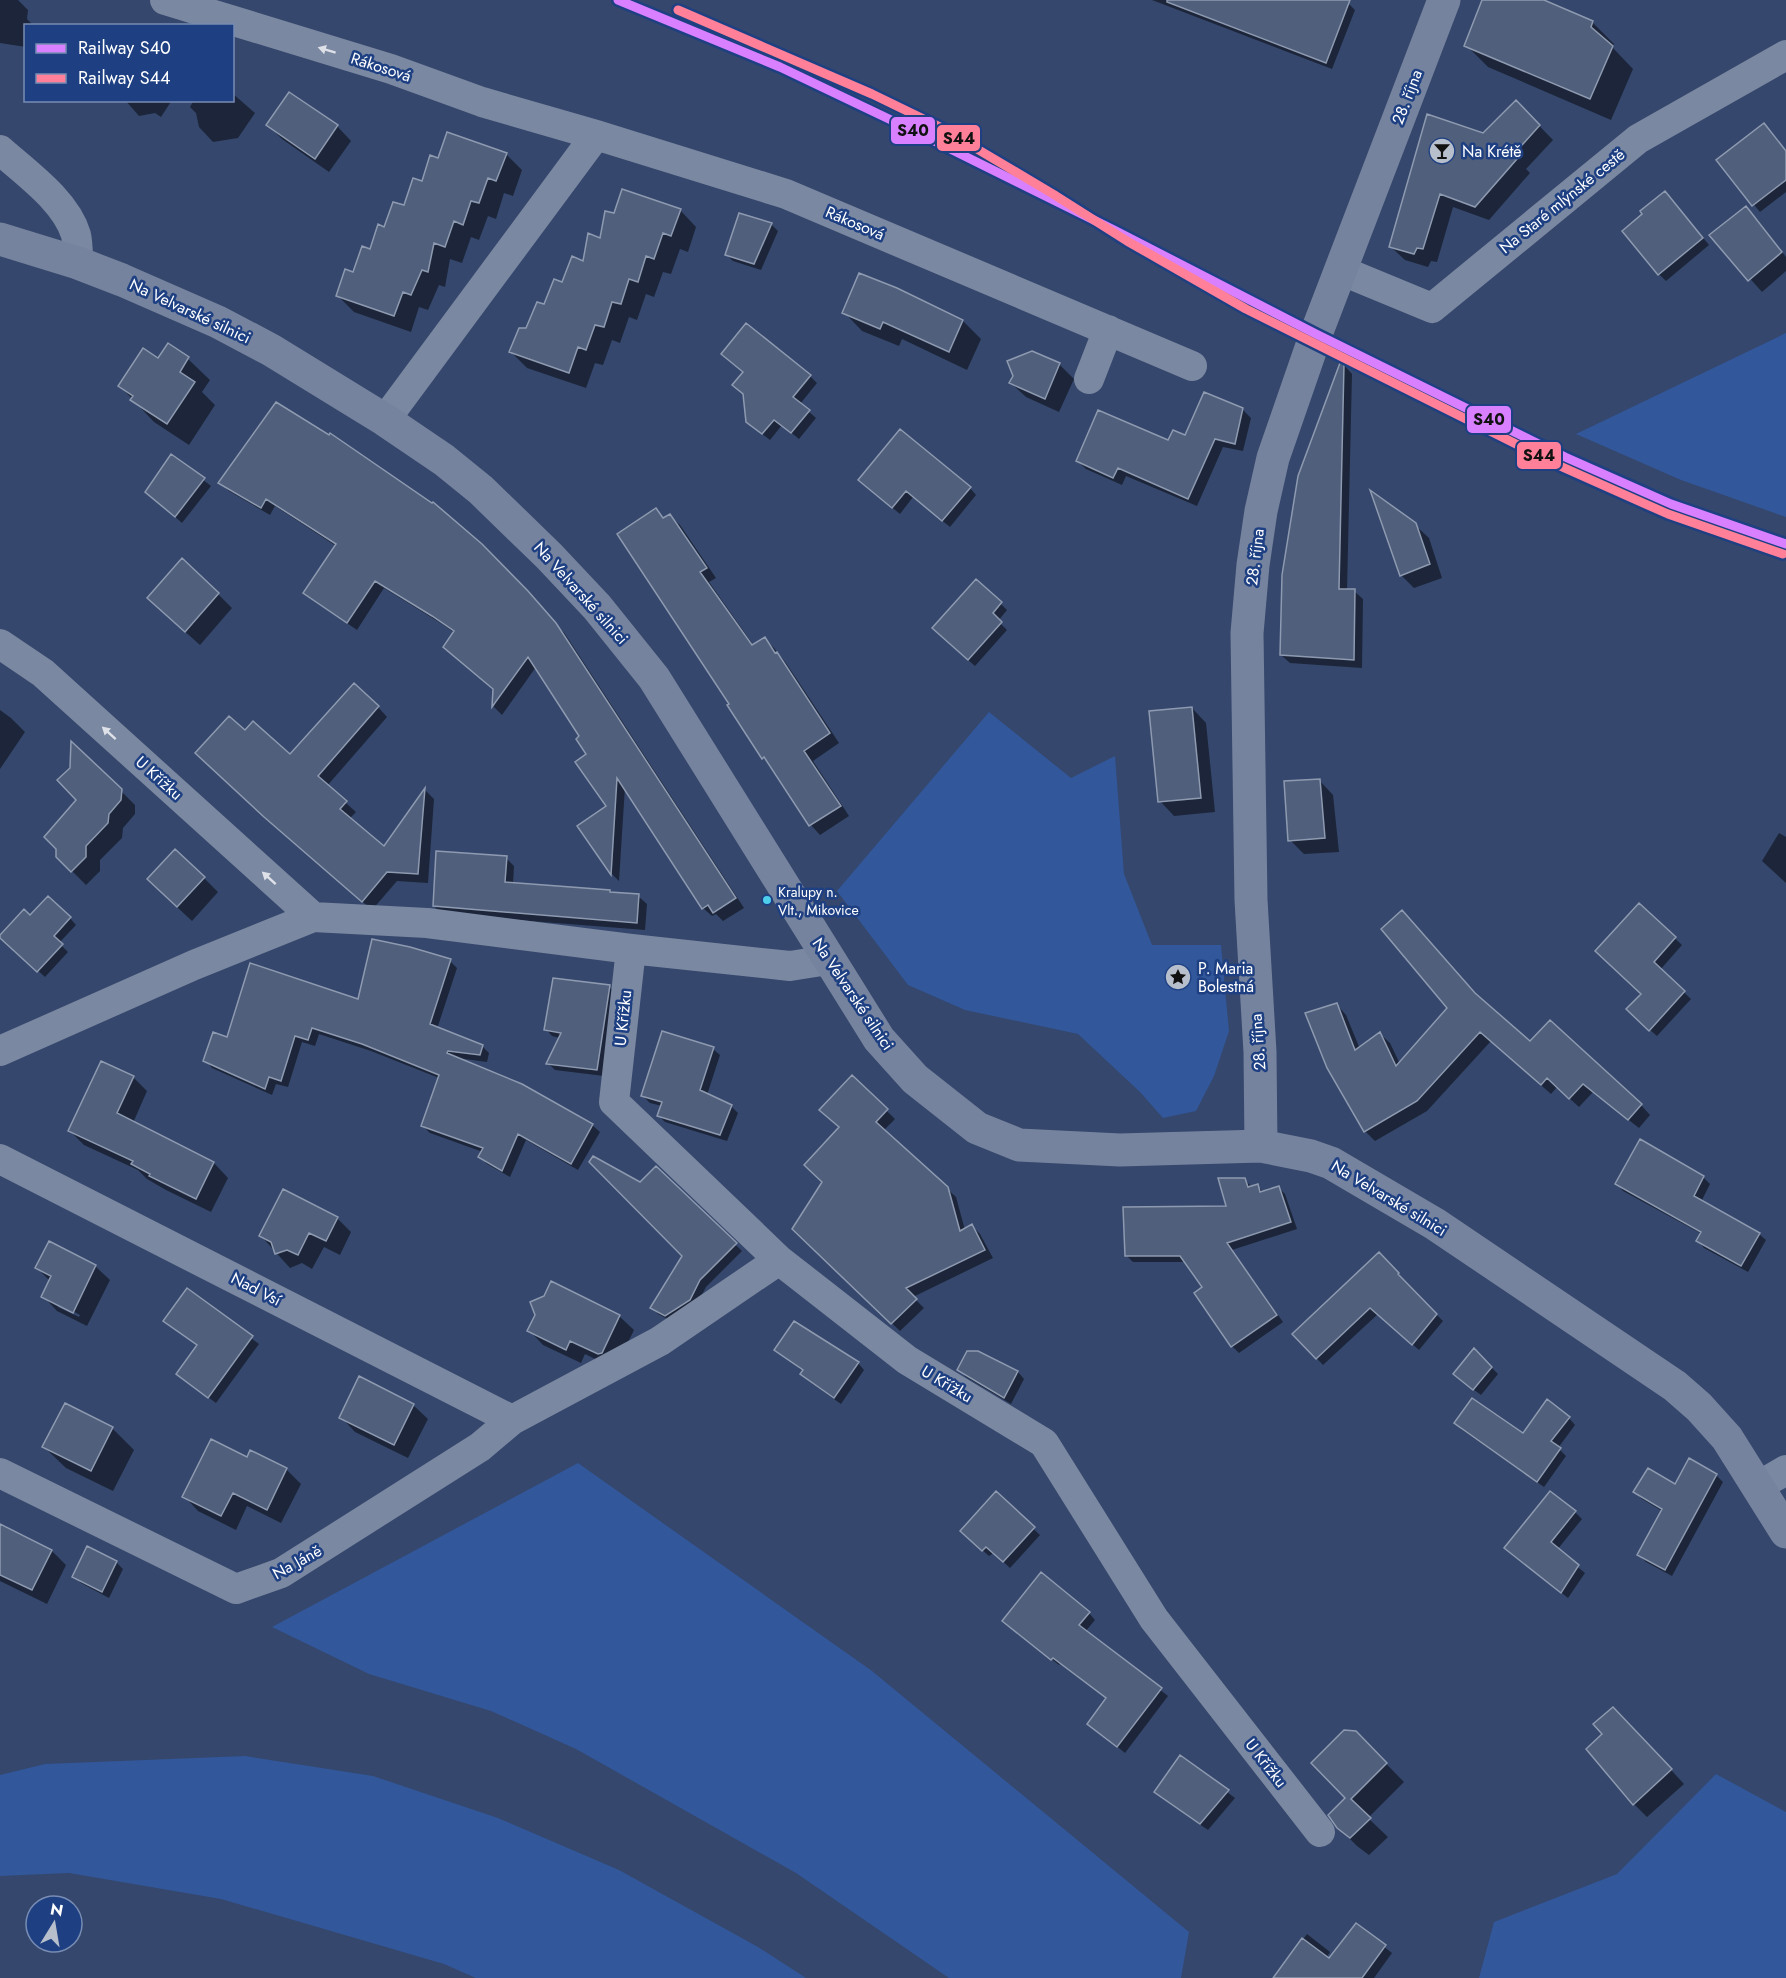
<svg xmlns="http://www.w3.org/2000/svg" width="1786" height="1978" viewBox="0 0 1786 1978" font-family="Jost,sans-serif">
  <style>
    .green { fill: #32579a }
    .shadow { fill: #0007; fill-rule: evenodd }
    .building { fill: #505f7c; stroke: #8e9ab0; stroke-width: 1.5 }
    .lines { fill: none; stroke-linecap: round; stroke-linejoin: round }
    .street { stroke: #7b88a2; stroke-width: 30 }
    .secondary { stroke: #76839e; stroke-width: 33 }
    .rail-1-casing { stroke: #1e4082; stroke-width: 14 }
    .rail-2-casing { stroke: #1e4082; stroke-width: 14 }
    .rail-1 { stroke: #d880ff; stroke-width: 9 }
    .rail-2 { stroke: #ff8098; stroke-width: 9 }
    .oneway { fill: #dee1e8 }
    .bus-dot { fill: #4dcfeb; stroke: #1e4082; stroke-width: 2 }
    .labels { text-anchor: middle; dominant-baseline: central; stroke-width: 5; stroke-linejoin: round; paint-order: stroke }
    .bus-label { font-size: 14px; fill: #fff; stroke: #1e4082; text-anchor: start }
    .street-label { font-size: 16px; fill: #fff; stroke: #1e4082 }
    .poi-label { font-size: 16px; fill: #fff; stroke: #1e4082; text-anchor: start }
    .line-badge { stroke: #1e4082; stroke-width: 2 }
    .pale-badge-label { font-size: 16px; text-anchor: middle; font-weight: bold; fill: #111 }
  </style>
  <rect width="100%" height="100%" fill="#35476c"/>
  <path class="green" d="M1786,333v184l-105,-37 -105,-46z
    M989,712l82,66 44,-22 9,118 28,71h69l8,86 -15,45 -18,35 -33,7 -23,-26 -62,-58 -113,-24 -57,-25 -71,-94z
    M578,1463l294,208 317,261 -8,46h-232l-153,-105 -220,-124 -85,-38 -122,-37 -97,-47z
    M245,1756l128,20 125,42 121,52 139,77 48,31h-330l-32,-14 -223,-65 -152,-26 -69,3v-101l45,-11z
    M1716,1774l70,38v166h-307l15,-56 123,-48z"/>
  <path class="shadow" d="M0,0h18l10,10 -1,9 7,7h-8v21l-26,-4z
    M1152,0h189l7,3 7,7 -23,59z
    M1484,0h56l52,22 22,22 -1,4 20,21 -22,51 -123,-53 -22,-22z
    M232,93l23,20 -17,25 -25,4 -14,-15 -3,-14 -6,-6 4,-7h38z
    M172,100l-11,17 -6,-4 -16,3 -14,-16z
    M1516,102l37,38 -27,29 4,4 -41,47 -36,-13 -16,55 -6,-1 -3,6 -23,-7 -14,-13 93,-112z
    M268,125l69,1 14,15 -22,31 -47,-33z
    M1786,151v41l-26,20 -42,-51z
    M506,154l16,16 -9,26 -9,-3 -8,26 -8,-3 -9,24 -8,-3 -9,26 -12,-4 -5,28 -6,-2 -11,25 -9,-3 -8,25 -57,-20 -16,-16 33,-45 14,-22 20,-22 34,-47z
    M1672,200l37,45 -43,36 -7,-7z
    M1746,208l12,12 28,37v14l-24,21 -50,-56z
    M680,210l16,17 -8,25 -8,-3 -9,25 -8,-2 -9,25 -8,-3 -9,26 -8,-3 -9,26 -8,-3 -9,25 -8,-2 -9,25 -59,-20 -16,-16 52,-68 21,-21 17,-23 14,-25z
    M740,215l32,10 6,6 -17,39 -28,-9 -7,-7z
    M844,312l119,9 18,18 -14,31 -65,-31 -3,7 -37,-15z
    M168,345l20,14 22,21 -8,12 13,13 -26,40 -35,-23 -34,-36 38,-26z
    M1032,352l28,13 14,14 -15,33 -33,-15 -15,-14z
    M1344,365l8,9 -5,217h7l9,8 -1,69 -72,-5 -9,-8z
    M810,376l7,7 -17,21 16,14 -17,21 -17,-14 -12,15 -23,-18 -3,-27z
    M276,404l260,198 29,32 179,274 -21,13 -7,-7 -4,2 -9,-8 -78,-121 -6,94 -7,-7 -33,-48 29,-19 -27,-71 -45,-69 -34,48 -8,-8 1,-17 -40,-57 -13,-9 -58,-36 -27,42 -43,-29 -9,-8 31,-47 -61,-40 -5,9 -41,-24 -9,-8z
    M1242,409l9,9 -8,33 -20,-4 -26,59 -71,-30 -4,9 -36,-16 -9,-8 92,-19 16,-5z
    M172,456l39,30 -29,37 -35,-31z
    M867,487l103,1 6,7 -26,32 -37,-30 -13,17z
    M656,510l9,9 5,-3 10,9 36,53 -7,4 45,64 11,-7 9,9 12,15 53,80 -26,18 36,55 -29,19 -9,-10 -39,-59 -9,-8 -32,-53z
    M1415,525l14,13 13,40 -28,10 -13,-13z
    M218,594l14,14 -32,37 -37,-33z
    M1000,603l7,7 -9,11 9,9 -32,36 -35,-31z
    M378,707l9,10 -60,69 29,26 -7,7 35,29 41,-58 9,9 -6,84 -31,-2 -25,29 -96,-84 -31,-94 45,24z
    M1192,708l14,15 9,89 -41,4 -14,-15z
    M0,710l11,8 14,14 -25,37z
    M1319,780l14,15 6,57 -35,2 -14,-14z
    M120,790l15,15v9l-12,14 -1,10 -22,22v11l-14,14 -29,-29 1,-7z
    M1779,833l7,4v46l-24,-22z
    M506,858l8,8 -1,18 97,7 2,2 26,3 9,8 -2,26 -203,-16 -8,-8z
    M204,878l14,14 -26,29 -29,-27z
    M1639,905l43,40 -22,25 31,29 -34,37 -23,-20 9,-22z
    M31,917l39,1 6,7 -17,18 9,9 -23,25 -37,-34z
    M450,961l7,7 -20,61 45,17 7,7 -2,9 -30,-4 135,67 8,7 -22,38 -52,-30 -16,37 -23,-13 -7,-7 3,-5 -53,-19 -7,-7 16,-48 -68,-27 -52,-17 -4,12 -13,-4 -14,45 -12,-3 -4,11 -60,-27 -7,-8 23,-21 131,-38z
    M609,987l7,6 -12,83 -49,-6 -7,-7 12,-25 -8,-2 -6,-7z
    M1480,999l50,44 111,62 9,10 -11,13 -46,-36 -14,15 -22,-20 -6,7 -60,-53 -64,70 -52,30 -10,-10 -28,-126 9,10 14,34 20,-15 10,9 10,21z
    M713,1049l7,6 -13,40 24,11 7,7 -11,28 -62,-19 -6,-6 3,-10 -12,-3 -7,-7z
    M133,1077l14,14 -14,32 81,40 14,15 -17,34 -45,-22 -19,-11 -9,-9 -54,-25 -14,-14z
    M852,1077l43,42 -11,11 72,67 9,33 7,-4 8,8 13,24 -80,39 11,11 -24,23 -106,-103 30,-46 16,-54z
    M656,1168l86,83 -36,36 -10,19 -23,16 -15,-8 -6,-7 32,-52 -43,-71z
    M1703,1177l7,7 -9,18 58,32 7,6 -18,32 -44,-24 -6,-7 4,-7 -79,-43 -6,-7z
    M1244,1179l7,7h6l7,6 15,-4 6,6 12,35 -65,21 51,72 -44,31 -7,-7 -28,-59 -18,-25h-53l-7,-7 102,-48z
    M337,1218l14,14 -11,23 -16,-8 -12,22 -10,-6 -12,5 -29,-32z
    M1379,1254l26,27 -2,1 40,39 -24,29 -41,-36 -55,51 -29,-31z
    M95,1266l15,14 -23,46 -30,-15 -14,-15 7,-15 -13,-13zM58,1303l22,12 -1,2 -21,-10z
    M187,1290l72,54 -43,59 -31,-23 13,-34 -33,-25z
    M619,1316l15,14 -18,37 -3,1 -28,-14 -4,9 -38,-18 -14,-15z
    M776,1350l82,13 6,7 -23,34 -32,-23 -7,-7 2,-2z
    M1474,1350l24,24 -17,21 -19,-14z
    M977,1352l41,20 6,7 -13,25 -45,-27 -7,-7z
    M413,1405l15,14 -20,39 -53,-26 -14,-15z
    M1569,1418l6,7 -17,23 8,8 -22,31 -82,-57 -6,-7 67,12z
    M112,1428l22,22 -21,41 -47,-23 -22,-21z
    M251,1452l35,17 15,15 -20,39 -34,-17 -11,24 -38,-19 -14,-15 63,-37z
    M1716,1475l7,7 -51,94 -26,-14 -7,-7 23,-44 -20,-12 -7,-7 41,-6z
    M996,1494l44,41 -30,33 -16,-15 -5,3 -21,-19z
    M1575,1512l7,7 -25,31 28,23 -17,25 -62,-50z
    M0,1526l52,25 14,14 -19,39 -47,-23z
    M116,1562l7,7 -14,29 -28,-15 -7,-7z
    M1089,1613l6,7 -10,12 83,64 -43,57 -36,-29 18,-25 -47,-35 -1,1 -49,-38z
    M1627,1722l57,62 -37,33 -13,-13z
    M1355,1732l49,50 -36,36 20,19 -19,18 -12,-9 -19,-19 10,-29z
    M1180,1757l55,41 -27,32 -46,-32 -6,-7z
    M1356,1925l36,28 -18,25h-99l32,-44 23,18 -4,6 4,2z"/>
  <path class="building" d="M1167,0h183l-24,63 -159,-61z
    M1482,0h62l49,21 -2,6 22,19 -23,53 -126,-53z
    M289,92l49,33 -23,34 -49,-34z
    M1516,100l24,25 -27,30 4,4 -42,48 -35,-13 -17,55 -6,-1 -3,6 -25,-7 38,-133 56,19z
    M1764,123l22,28v29l-34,26 -36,-46z
    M447,132l60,21 -11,28 -8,-3 -9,25 -8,-2 -8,24 -9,-4 -9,26 -11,-4 -6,29 -6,-2 -11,25 -8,-3 -9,24 -58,-20 9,-27 8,3 9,-26 8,3 8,-25 6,3 9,-25 11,3 9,-27 9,3 8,-26 8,3z
    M622,189l59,20 -10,27 -8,-3 -9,26 -8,-3 -8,26 -9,-3 -8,25 -9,-2 -8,25 -9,-2 -9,25 -8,-3 -9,26 -60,-21 10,-24h7l11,-26 7,2 10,-25 8,3 10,-26 11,5 5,-28 12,5 5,-27 9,2z
    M1665,191l38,47 -45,37 -36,-44 20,-17 -2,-3z
    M1746,206l36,46 -34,29 -39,-46z
    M739,213l33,10 -18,41 -29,-9z
    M859,273l38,15 66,32 -14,32 -66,-30 -3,7 -38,-16z
    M746,323l65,52 -18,22 17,13 -19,23 -17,-13 -12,14 -16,-12 -3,-28 -11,-9 11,-13 -22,-18z
    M168,343l21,14 -9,15 15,10 -28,42 -37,-24 3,-4 -15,-10 25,-38 15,10z
    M1032,351l28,12 -15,36 -36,-16 4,-7 -6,-15z
    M1340,363l4,1 -5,225h16l-1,71 -74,-5 2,-80 16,-99z
    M1204,392l39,16 -8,36 -20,-5 -27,60 -70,-31 -5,10 -37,-17 22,-51 70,30 5,-10 12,5z
    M276,402l53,33 1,-2 102,70 1,-1 49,42 46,47 28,32 180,275 -23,15 -5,-8 -6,4 -85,-131 -6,97 -34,-49 29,-20 -31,-44 11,-8 -10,-15 3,-3 -51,-79 -36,50 1,-18 -50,-42 11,-16 -22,-15 -57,-35 -28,42 -44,-30 33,-49 -70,-45 -5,9 -43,-25z
    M900,429l71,58 -29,34 -36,-30 -14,17 -34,-28z
    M171,454l34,24 -30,39 -30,-25z
    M1370,490l46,33 14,41 -30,12z
    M656,508l7,10 7,-4 37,54 -7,4 52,73 13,-8 10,16 2,-1 53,81 -26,18 37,55 -32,20 -45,-69 -2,2 -35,-54 2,-1 -112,-170z
    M182,558l37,35 -34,39 -38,-34z
    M976,579l26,23 -9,11 9,9 -34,38 -36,-32z
    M354,683l25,23 -61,70 29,25 -7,8 44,37 41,-58 -7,86 -31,-2 -25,30 -98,-85 -69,-64 34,-37 16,14 8,-9 37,33z
    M1192,707l9,91 -43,4 -9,-91z
    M71,741l51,48 -1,11 -12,14 -1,9 -22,23v11l-15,15 -15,-15v-8l-12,-12 32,-37 -19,-20 13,-12z
    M1320,779l5,59 -37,3 -4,-60z
    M175,849l30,28 -28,30 -30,-28z
    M436,851l71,5 -2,26 105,8v2l29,2 -2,29 -204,-17z
    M48,896l23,21 -17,19 9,8 -26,28 -37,-34v-3l24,-26 6,6z
    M1639,903l37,34 -22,25 31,29 -36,40 -23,-22 15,-15 -46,-43z
    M1402,910l73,83 55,48 20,-21 92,84 -14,16 -45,-36 -14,15 -22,-21 -6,7 -61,-53 -63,69 -53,31 -37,-64 -22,-55 32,-10 18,47 25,-18 16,34 51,-58 -66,-79z
    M372,939l38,8 41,12 -21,65 53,21 -3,10 -32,-4 -1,2 75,31 71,40 -22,40 -53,-30 -16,37 -24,-14 5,-9 -62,-22 18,-51 -77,-31 -50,-16 -4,12 -13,-4 -14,45 -12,-4 -4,12 -62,-28 10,-29 14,5 23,-74 108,36z
    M553,978l57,7 -13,85 -51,-6 15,-31 -17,-3z
    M662,1031l52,16 -14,43 32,15 -12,30 -63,-19 5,-14 -21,-6z
    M101,1061l33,15 -17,37 97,49 -18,37 -47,-23 1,-2 -19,-10 2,-3 -65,-30z
    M852,1075l36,34 -12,13 72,65 12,44 12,-7 13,26 -79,38 11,11 -26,25 -99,-95 30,-47 -18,-17 35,-38 -20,-17z
    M1640,1139l64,37 -10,20 66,37 -19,33 -45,-25 5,-9 -86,-48z
    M593,1156l47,26 16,-16 81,77 -37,37 -10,20 -25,16 -15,-8 32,-52 -93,-94z
    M1218,1178h27l3,9 10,-3 2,8 19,-6 12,36 -64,21 50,72 -46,32 -37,-54 8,-6 -22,-31h-55l-2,-49 103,-1z
    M283,1189l55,28 -12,24 -17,-8 -11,22 -11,-5 -12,4 -4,-12 -12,-6z
    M49,1241l47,24 -23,48 -32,-16 10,-21 -16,-8z
    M1379,1252l20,21 -1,1 39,40 -25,31 -42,-37 -54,51 -24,-25z
    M551,1281l69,34 -18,38 -4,1 -28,-13 -4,9 -39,-19 8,-16 -5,-13 14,-6z
    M187,1288l66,48 -45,62 -32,-24 21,-29 -34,-24z
    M794,1321l65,41 -25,36 -34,-24 3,-4 -29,-20z
    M1474,1348l18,19 -19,23 -20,-16z
    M967,1351h11l40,20 -14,27 -47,-28z
    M359,1376l55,28 -20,41 -55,-27z
    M1472,1398l51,35 24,-34 23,18 -19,24 10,7 -24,34 -83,-59z
    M65,1403l48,24 -22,44 -49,-24z
    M211,1439l36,18 3,-7 37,18 -20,42 -34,-17 -12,23 -39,-19z
    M1689,1458l28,16 -52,96 -28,-15 25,-46 -29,-17 15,-24 27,16z
    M996,1491l39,36 -32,35 -17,-15 -4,4 -22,-20z
    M1550,1491l26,20 -25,31 28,23 -18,28 -57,-45z
    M0,1524l52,26 -20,40 -32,-15z
    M87,1546l30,15 -15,31 -30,-15z
    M1041,1572l49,40 -11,13 83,63 -45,59 -30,-23 19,-26 -53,-40 -2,2 -49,-39z
    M1613,1707l59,62 -39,36 -47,-56 16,-15 -9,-10z
    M1344,1730l12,1 31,32 -36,36 20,19 -21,20 -13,-10 -9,-13 17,-17 -34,-35z
    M1180,1755l49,35 -29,34 -46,-32z
    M1356,1923l30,22 -24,33h-89l29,-40 27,20z"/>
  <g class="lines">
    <path class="street" d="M165,0l226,69 91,33 114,33 190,59 406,172
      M0,150c26,23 66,51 76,85 2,9 2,19 2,28
      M1340,270l92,38 206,-169 148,-84
      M1089,379l19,-49
      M385,420l211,-285
      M0,644l43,29 270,244
      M631,949l-17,153 165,158 128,100 137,83 110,176 166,213
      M0,1051l194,-86 119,-48 114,6 204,26 159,17 38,-6
      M0,1159l512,261
      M0,1473l236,116 45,-16 199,-126 32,-27 148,-79 119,-81
      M1757,1487l29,-17"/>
    <path class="secondary" d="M0,239l78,24 44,17 96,42 53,28 114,70 59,40 37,30 68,66 48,51 57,71 225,361 36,40 62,49 42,17 101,5 141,-4 50,10 20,7 104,61 240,162 24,21 28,31 59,94
      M1261,1146l-1,-94 -9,-152 -4,-267 6,-68 8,-54 12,-53 43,-124 128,-334"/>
    <g class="rail-1-casing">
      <path id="rail-1" d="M618,0l162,67 132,63 202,100 202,104 249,123 106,47 115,40"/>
    </g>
    <g class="rail-2-casing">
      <path id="rail-2" d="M678,10l194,84 68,33 113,67 74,47 119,68 314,157 108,48 115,40"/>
    </g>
    <use href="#rail-1" class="rail-1"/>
    <use href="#rail-2" class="rail-2"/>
  </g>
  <defs><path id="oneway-solid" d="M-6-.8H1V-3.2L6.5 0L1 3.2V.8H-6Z" transform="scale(1.5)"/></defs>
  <g class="oneway">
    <use href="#oneway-solid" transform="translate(327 50) rotate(-163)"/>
    <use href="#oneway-solid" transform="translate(109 733) rotate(-138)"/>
    <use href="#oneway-solid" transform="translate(269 878) rotate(-138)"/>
  </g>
  <defs>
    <g id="bar-disc" transform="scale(1.35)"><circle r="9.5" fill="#b8bfcc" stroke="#1e4082"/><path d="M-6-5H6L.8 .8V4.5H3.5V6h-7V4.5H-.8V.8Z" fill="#111"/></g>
    <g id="sight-disc" transform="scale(1.35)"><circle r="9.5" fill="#b8bfcc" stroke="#1e4082"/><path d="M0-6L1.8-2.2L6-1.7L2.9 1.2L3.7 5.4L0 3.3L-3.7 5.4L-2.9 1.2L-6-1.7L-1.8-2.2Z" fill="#111"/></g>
  </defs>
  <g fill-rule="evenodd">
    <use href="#bar-disc" x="1442" y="151"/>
    <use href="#sight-disc" x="1178" y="977"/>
  </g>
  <circle class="bus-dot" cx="767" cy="900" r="5"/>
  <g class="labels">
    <g class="bus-label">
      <text x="778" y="892">Kralupy n.<tspan x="778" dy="18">Vlt., Mikovice</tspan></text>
    </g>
    <g class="street-label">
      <text transform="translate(381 67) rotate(18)">Rákosová</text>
      <text transform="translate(1407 97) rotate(-69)">28. října</text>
      <text transform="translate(1562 201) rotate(-39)">Na Staré mlýnské cestě</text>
      <text transform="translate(855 223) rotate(23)">Rákosová</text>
      <text transform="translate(190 311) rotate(25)">Na Velvarské silnici</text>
      <text transform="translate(1255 557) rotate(-83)">28. října</text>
      <text transform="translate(581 593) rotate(48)">Na Velvarské silnici</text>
      <text transform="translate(159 778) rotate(42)">U Křížku</text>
      <text transform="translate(853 994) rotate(56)">Na Velvarské silnici</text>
      <text transform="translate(623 1018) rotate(-84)">U Křížku</text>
      <text transform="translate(1258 1042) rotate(-94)">28. října</text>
      <text transform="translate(1389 1198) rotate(31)">Na Velvarské silnici</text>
      <text transform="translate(256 1289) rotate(27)">Nad Vsí</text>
      <text transform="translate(947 1384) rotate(31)">U Křížku</text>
      <text transform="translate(297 1562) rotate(-29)">Na Jáně</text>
      <text transform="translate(1266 1763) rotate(52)">U Křížku</text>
    </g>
    <g class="poi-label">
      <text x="1462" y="151">Na Krétě</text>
      <text x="1198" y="968">P. Maria<tspan x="1198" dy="18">Bolestná</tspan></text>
    </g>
  </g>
  <g class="line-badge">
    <rect x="890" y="116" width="46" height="29" rx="6" fill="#d880ff"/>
    <rect x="936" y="124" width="45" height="28" rx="6" fill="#ff8098"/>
    <rect x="1466" y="405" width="46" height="29" rx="6" fill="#d880ff"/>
    <rect x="1516" y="441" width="46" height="29" rx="6" fill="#ff8098"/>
  </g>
  <g class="pale-badge-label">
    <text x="913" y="136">S40</text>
    <text x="959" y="144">S44</text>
    <text x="1489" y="425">S40</text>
    <text x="1539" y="461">S44</text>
  </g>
  <rect x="24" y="24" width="210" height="78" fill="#1e4082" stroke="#788cb4" stroke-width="1.5"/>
  <rect x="36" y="44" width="30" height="9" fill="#d880ff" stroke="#788cb4" stroke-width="1.5"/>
  <text x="78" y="54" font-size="18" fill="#ffffff">Railway S40</text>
  <rect x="36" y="74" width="30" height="9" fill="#ff8098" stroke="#788cb4" stroke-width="1.5"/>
  <text x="78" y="84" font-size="18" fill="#ffffff">Railway S44</text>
  <g transform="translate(54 1924) rotate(11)"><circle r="28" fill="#1e4082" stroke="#788cb4" stroke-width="1.5"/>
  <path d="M0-4.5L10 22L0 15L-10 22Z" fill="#b8bfcc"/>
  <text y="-9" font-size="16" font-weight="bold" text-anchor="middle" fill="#ffffff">N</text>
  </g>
</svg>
